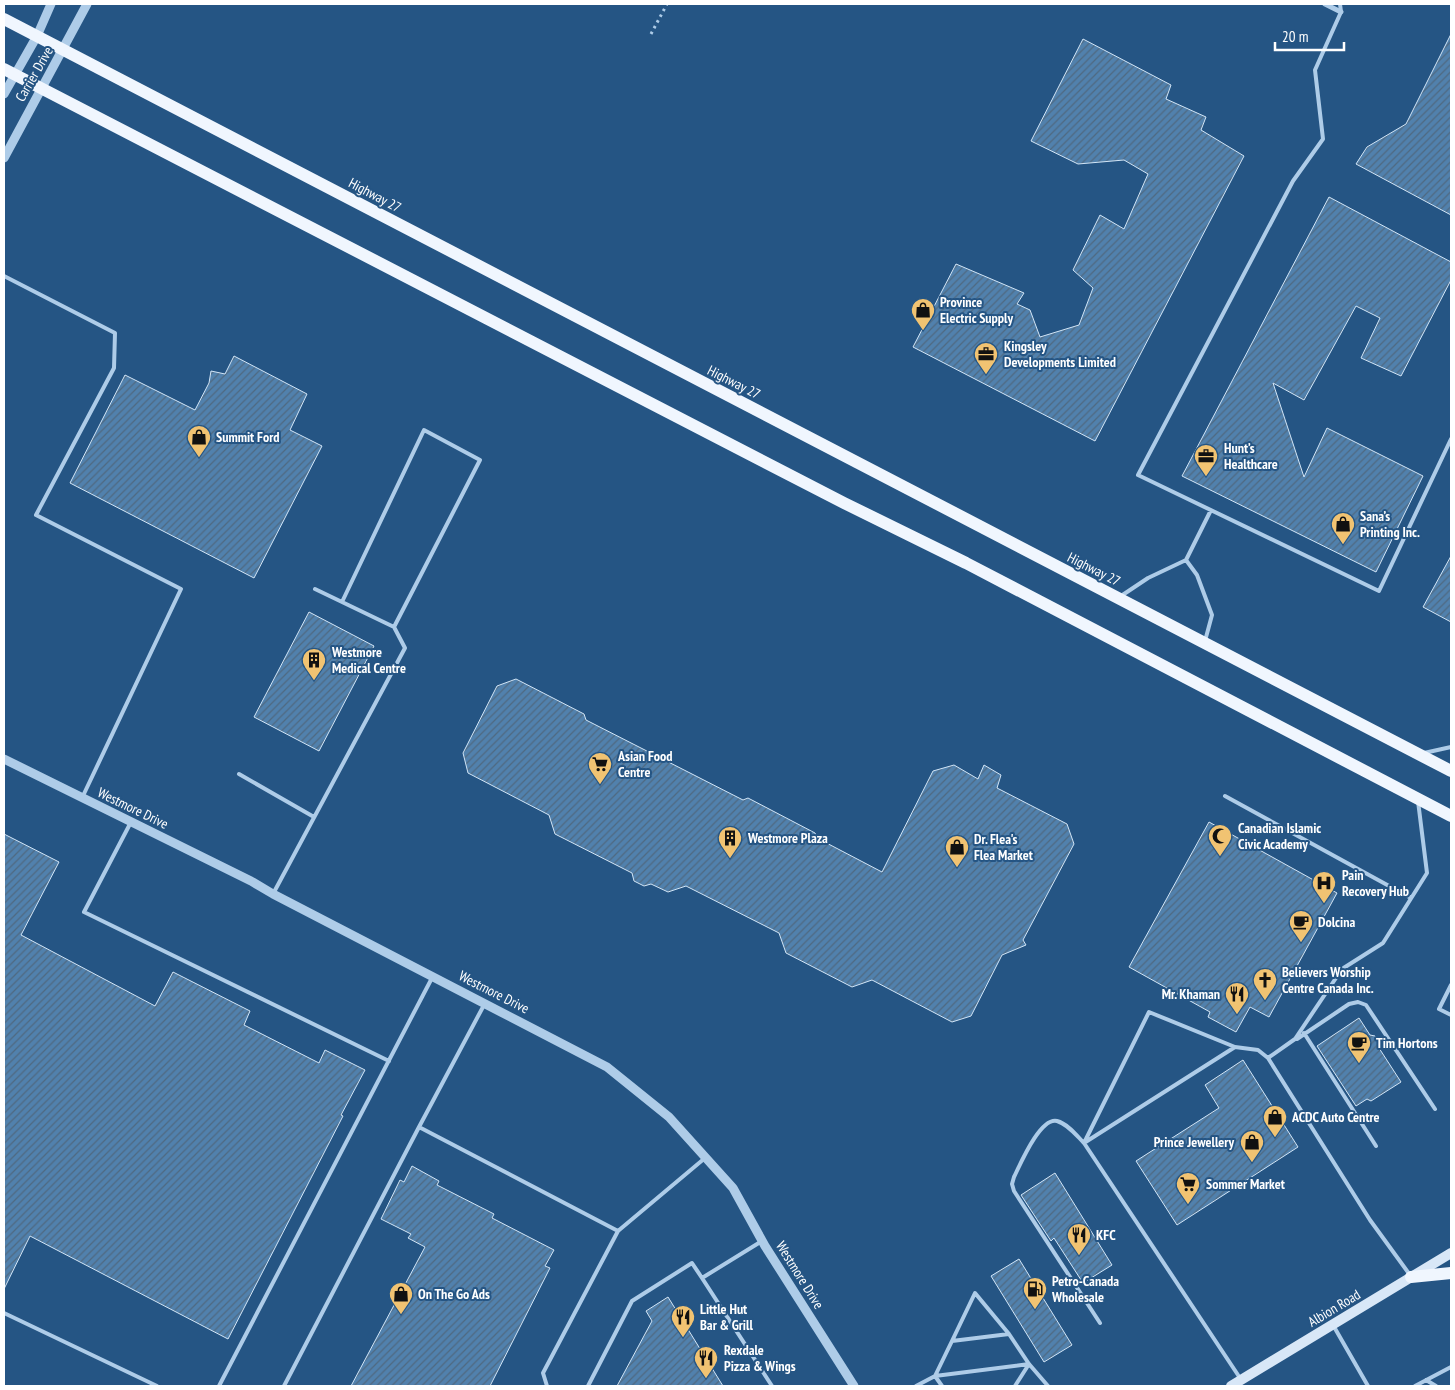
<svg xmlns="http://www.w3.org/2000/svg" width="1455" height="1390" viewBox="0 0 1455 1390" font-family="'PT Sans Narrow',sans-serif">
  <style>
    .building { fill: url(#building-hatch); stroke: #d2e5f6 }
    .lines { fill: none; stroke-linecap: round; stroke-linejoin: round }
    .path { stroke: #aecce8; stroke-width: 3; stroke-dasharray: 2.5 4; stroke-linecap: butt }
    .service { stroke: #aecce8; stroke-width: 4 }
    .minor { stroke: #aecce8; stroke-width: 5 }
    .tertiary { stroke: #aecce8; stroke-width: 9 }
    .secondary { stroke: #d8e7f7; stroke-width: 10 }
    .primary { stroke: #f0f6fe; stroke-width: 12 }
    .labels { text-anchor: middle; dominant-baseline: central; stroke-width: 4; stroke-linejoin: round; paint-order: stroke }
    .street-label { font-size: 14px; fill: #fff; stroke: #255584 }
    .poi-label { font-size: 14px; font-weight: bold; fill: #fff; stroke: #255584; text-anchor: start }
  </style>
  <defs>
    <pattern id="building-hatch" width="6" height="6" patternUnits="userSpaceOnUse" patternTransform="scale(1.25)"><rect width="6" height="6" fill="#5181ad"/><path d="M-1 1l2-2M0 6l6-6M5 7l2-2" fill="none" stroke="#4f6981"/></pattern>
  </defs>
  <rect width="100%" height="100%" fill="#255584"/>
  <path class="building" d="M1451,34v181l-95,-51 11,-17 39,-23z
    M1083,39l88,46 -5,14 40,18 -5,13 43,26 -149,285 -182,-94 43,-83 68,29 -7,11 13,6 10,27 39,-12 14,-37 -20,-18 27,-55 24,14 24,-55 -24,-14 -46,4 -47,-23z
    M1329,197l122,65v18l-50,96 -40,-18 19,-40 -24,-12 -52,94 -31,-17 31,94 23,-49 96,48 -47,96 -194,-96z
    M234,356l73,38 -17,36 32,16 -68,132 -184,-95 55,-108 70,35 14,-27 2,-12 14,3z
    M1451,556v66l-28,-15z
    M309,612l65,34 -55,105 -65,-34z
    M516,679l68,35 2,6 157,80 5,-2 67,35 2,5 65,34 51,-101 21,-6 24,14 6,-14 17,10 -4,13 70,36 7,20 -51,96 3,5 -24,10 -31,61 -19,6 -80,-42 -20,7 -66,-34 -7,-20 -93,-47 -18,6 -17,-8 -7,2 -10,-5 -2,-8 -77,-39 -6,-19 -81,-42 -5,-20 34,-67z
    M1209,822l128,71 -68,124 -19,-10 -14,25 -28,-15 2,-5 -81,-45z
    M4,834l55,28 -38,73 134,71 18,-34 77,39 -6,14 75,38 6,-13 40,20 -24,45 2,1 -115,223 -198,-103 -26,53z
    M1359,1018l11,17 5,1 5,8 -1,4 22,34 -30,19 -4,-2 -11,7 -39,-60z
    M1243,1060l55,87 -121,78 -41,-64 83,-53 -14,-23z
    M412,1166l27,15 -2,4 57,29 -2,4 62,32 -9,16 5,2 -60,118h-139l74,-139 -17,-9 3,-4 -30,-15 19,-39 4,2z
    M1055,1173l57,92 -29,18 -29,-45 -3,3 -30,-46z
    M1019,1259l53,86 -28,17 -53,-86z
    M668,1297l55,89h-106l35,-65 -6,-10z"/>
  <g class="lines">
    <path class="path" d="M651,34l16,-30"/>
    <path class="service" d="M1340,4l1,8 -26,58 8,69 -30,42 -155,294 241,116 72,-152
      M4,276l111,57 -1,35 -78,147 145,74 -99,209
      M1186,560l25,-50
      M1121,596l27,-18 38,-18 11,15 15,40 -7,26
      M342,602l82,-172 56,30 -86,167
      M1424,753l27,-6
      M239,774l75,43
      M1225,796l186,102
      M131,822l-47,90 305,149
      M273,894l132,-246 -11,-21 -79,-38
      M1451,985l-12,24 12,6
      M484,1005l-65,122 199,104 87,-73
      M1304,1033l72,113
      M1297,1039l52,-35 9,-2 8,3 69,104
      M762,1241l-60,37 70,108
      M1410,1275l-40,-55 -102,-162 27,-19 47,-70 41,-26 44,-70 -9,-72
      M4,1313l153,73
      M1100,1323l-86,-132 -2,-7 2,-7c6,-12 26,-60 43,-56 11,3 20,15 27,22l65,-131 86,35
      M1333,1325l35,61
      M952,1341l23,-48 34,41
      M1240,1378l-156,-235 151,-96 23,3 10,8
      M1426,1380l10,6
      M219,1386l214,-410
      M284,1386l135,-259
      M547,1386l-4,-13 75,-142
      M588,1386l44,-85 60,-38 10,15
      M916,1386l19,-10 17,-35 57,-7 20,30 19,22
      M942,1386l-7,-10 94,-12
      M1015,1386l14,-22
      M1415,1386l36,-19"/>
    <path class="minor" d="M1325,4l16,8"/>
    <path class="tertiary" d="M4,94l33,-58 14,-32
      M4,158l83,-154
      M4,759l247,122 22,13 334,173 62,50 64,71 32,58 89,140"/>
    <path class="secondary" d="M1231,1386l220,-133"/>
    <path class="primary" d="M4,19l1447,752
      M4,69l840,434 122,60 485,253
      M1411,1277l40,-4"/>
  </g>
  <defs>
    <g id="shop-pin" transform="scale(1.25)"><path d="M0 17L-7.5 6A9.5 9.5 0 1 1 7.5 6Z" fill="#f1c372" stroke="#255584"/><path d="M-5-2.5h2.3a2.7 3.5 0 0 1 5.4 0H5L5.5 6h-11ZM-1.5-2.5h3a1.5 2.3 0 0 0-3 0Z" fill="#111"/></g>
    <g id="office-pin" transform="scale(1.25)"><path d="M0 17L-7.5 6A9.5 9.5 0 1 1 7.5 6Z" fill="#f1c372" stroke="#255584"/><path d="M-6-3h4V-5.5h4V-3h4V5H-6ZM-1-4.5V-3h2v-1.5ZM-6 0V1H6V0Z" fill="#111"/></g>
    <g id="building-pin" transform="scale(1.25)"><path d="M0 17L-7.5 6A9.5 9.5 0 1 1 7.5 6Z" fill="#f1c372" stroke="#255584"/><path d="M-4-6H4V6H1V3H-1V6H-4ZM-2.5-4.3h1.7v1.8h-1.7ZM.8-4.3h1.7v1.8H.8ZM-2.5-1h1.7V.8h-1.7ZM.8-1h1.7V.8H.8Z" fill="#111"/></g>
    <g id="supermarket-pin" transform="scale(1.25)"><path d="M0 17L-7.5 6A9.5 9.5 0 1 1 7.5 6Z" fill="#f1c372" stroke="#255584"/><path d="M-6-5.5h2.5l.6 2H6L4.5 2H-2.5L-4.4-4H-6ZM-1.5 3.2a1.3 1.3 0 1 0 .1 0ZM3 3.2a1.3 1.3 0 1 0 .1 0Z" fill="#111"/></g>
    <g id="mosque-pin" transform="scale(1.25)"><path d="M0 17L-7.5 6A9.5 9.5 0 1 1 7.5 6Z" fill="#f1c372" stroke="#255584"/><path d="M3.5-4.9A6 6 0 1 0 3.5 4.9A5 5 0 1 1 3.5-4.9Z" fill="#111"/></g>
    <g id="hospital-pin" transform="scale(1.25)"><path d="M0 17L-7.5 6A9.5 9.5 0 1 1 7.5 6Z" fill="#f1c372" stroke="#255584"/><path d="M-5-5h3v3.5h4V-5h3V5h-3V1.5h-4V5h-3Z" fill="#111"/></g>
    <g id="cafe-pin" transform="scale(1.25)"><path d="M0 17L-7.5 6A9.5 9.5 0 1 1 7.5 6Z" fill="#f1c372" stroke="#255584"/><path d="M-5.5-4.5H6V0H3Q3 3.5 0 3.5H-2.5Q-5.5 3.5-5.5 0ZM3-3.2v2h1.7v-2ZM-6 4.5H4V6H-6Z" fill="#111"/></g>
    <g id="church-pin" transform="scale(1.25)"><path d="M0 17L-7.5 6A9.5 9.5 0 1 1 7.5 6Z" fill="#f1c372" stroke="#255584"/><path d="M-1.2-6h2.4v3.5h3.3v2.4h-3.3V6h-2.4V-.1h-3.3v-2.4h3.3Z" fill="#111"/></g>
    <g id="restaurant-pin" transform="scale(1.25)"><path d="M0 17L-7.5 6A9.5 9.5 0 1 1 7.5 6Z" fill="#f1c372" stroke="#255584"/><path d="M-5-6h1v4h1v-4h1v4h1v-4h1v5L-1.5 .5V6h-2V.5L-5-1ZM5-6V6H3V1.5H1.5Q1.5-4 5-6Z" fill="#111"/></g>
    <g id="fuel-pin" transform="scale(1.25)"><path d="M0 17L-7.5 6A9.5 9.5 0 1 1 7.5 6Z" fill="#f1c372" stroke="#255584"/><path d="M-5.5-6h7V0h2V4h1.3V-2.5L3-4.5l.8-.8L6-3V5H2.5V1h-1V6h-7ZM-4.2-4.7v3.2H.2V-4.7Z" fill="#111"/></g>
  </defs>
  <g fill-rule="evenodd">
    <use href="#shop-pin" x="923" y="310"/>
    <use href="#office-pin" x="986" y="354"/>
    <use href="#shop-pin" x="199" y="437"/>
    <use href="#office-pin" x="1206" y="456"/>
    <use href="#shop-pin" x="1343" y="524"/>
    <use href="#building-pin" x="314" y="660"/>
    <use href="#supermarket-pin" x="600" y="764"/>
    <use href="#mosque-pin" x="1220" y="836"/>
    <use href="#building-pin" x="730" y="838"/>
    <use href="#shop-pin" x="957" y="847"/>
    <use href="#hospital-pin" x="1324" y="883"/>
    <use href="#cafe-pin" x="1301" y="922"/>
    <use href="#church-pin" x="1265" y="980"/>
    <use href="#restaurant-pin" x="1237" y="994"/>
    <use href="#cafe-pin" x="1359" y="1043"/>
    <use href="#shop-pin" x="1275" y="1117"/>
    <use href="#shop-pin" x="1252" y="1142"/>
    <use href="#supermarket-pin" x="1188" y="1184"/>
    <use href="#restaurant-pin" x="1079" y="1235"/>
    <use href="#fuel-pin" x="1035" y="1289"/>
    <use href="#shop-pin" x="401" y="1294"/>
    <use href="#restaurant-pin" x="683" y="1317"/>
    <use href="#restaurant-pin" x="706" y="1358"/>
  </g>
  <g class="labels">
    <g class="street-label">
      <text transform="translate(34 74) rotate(-60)">Carrier Drive</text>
      <text transform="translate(375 195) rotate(28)">Highway 27</text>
      <text transform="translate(734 382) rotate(27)">Highway 27</text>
      <text transform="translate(1094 569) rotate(27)">Highway 27</text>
      <text transform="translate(133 808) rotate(26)">Westmore Drive</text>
      <text transform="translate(494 992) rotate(27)">Westmore Drive</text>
      <text transform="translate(800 1275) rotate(58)">Westmore Drive</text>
      <text transform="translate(1334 1308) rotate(-31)">Albion Road</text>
    </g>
    <g class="poi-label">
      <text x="940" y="302">Province<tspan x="940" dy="16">Electric Supply</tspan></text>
      <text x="1004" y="346">Kingsley<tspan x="1004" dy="16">Developments Limited</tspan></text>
      <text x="216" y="437">Summit Ford</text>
      <text x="1224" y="448">Hunt’s<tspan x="1224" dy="16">Healthcare</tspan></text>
      <text x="1360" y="516">Sana’s<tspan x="1360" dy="16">Printing Inc.</tspan></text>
      <text x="332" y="652">Westmore<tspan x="332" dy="16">Medical Centre</tspan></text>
      <text x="618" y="756">Asian Food<tspan x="618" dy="16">Centre</tspan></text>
      <text x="1238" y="828">Canadian Islamic<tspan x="1238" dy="16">Civic Academy</tspan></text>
      <text x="748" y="838">Westmore Plaza</text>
      <text x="974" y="839">Dr. Flea's<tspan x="974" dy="16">Flea Market</tspan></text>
      <text x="1342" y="875">Pain<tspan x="1342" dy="16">Recovery Hub</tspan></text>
      <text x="1318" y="922">Dolcina</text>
      <text x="1282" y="972">Believers Worship<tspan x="1282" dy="16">Centre Canada Inc.</tspan></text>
      <text x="1220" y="994" text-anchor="end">Mr. Khaman</text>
      <text x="1376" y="1043">Tim Hortons</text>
      <text x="1292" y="1117">ACDC Auto Centre</text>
      <text x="1234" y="1142" text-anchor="end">Prince Jewellery</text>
      <text x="1206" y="1184">Sommer Market</text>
      <text x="1096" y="1235">KFC</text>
      <text x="1052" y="1281">Petro-Canada<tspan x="1052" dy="16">Wholesale</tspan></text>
      <text x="418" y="1294">On The Go Ads</text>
      <text x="700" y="1309">Little Hut<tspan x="700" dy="16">Bar &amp; Grill</tspan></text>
      <text x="724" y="1350">Rexdale<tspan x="724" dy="16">Pizza &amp; Wings</tspan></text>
    </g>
  </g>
  <rect width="1455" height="1390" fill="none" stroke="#ffffff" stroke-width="10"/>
  <path d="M1275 42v8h69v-8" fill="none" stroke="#ffffff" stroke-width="2.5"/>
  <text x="1282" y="42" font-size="15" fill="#ffffff" stroke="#255584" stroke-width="4" paint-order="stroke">20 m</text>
</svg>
